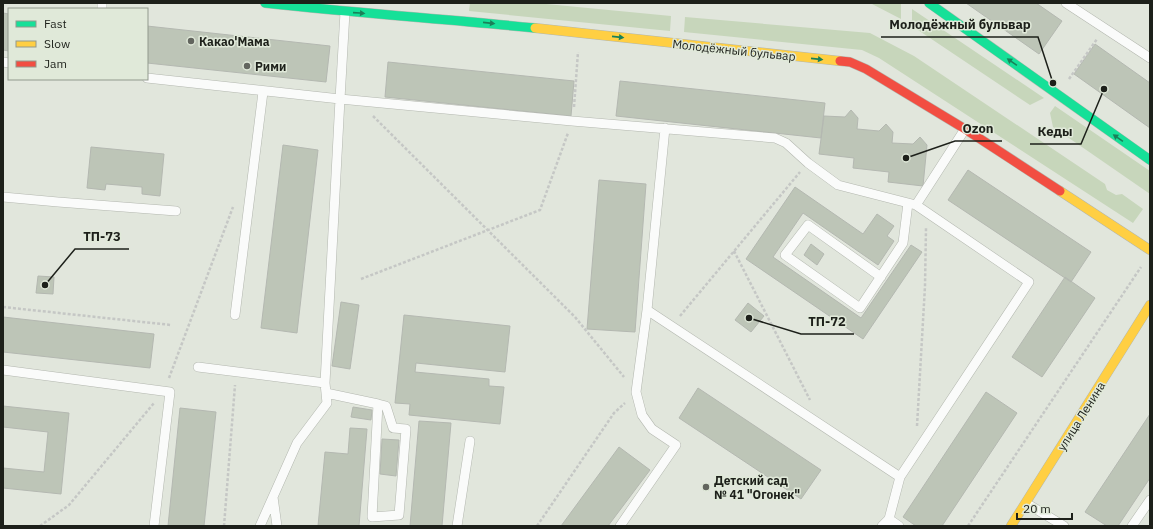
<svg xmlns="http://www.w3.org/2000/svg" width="1153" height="529" viewBox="0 0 1153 529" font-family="'IBM Plex Sans',sans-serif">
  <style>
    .green { fill: #c7d6bb }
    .building { fill: #bdc5b7; stroke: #b4b8b1 }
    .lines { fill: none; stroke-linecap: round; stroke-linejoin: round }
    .lane-casing { stroke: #b3b7af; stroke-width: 10 }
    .fast-casing { stroke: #b3b7af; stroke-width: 10 }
    .slow-casing { stroke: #b3b7af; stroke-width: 10 }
    .jam-casing { stroke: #b3b7af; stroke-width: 10 }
    .path { stroke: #c5c7c5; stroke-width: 2.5; stroke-dasharray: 3 2; stroke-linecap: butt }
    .lane { stroke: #fafbfa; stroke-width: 9 }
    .fast { stroke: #16e098; stroke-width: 9 }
    .slow { stroke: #ffcf43; stroke-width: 9 }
    .jam { stroke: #f24e42; stroke-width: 9 }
    .oneway { fill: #1a8059 }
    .poi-dot { fill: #62655e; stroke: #e0e9d9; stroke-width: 1.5 }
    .labels { text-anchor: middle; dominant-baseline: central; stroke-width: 3; stroke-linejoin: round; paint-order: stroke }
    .poi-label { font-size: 12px; font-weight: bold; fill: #1d201a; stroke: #e0e9d9; text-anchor: start }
    .street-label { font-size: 12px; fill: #1d201a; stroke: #e0e9d9 }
    .leader { fill: none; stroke: #1d201a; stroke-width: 1.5 }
    .callout-dot { fill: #1d201a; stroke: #e0e9d9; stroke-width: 1.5 }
    .callout-label { font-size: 13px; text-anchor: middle; font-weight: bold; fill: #1d201a; stroke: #e0e9d9; stroke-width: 3; stroke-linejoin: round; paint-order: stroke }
  </style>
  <rect width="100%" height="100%" fill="#e1e6dc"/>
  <path class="green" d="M470,3h66l135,13 -1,15 -201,-20z
    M870,3h31v16l-29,-15z
    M912,9l132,89 -14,7 -118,-79z
    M685,17l185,16 44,23 191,128 2,6 9,5 6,-1 21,15 -10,14 -254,-165 -17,-8 -178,-18z
    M1055,106l95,65v23l-97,-67 -3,-14z"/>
  <path class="building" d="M966,3h70l26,18 -23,33z
    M3,13l6,1v37l-6,-1z
    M147,26l183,20 -4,36 -179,-19z
    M1095,44l55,39v45l-76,-54z
    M388,62l186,19 -3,35 -186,-19z
    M620,81l205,22 -4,35 -205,-22z
    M851,110l7,8 -1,11 22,2 7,-7 7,8 -1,11 21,1 7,-7 7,8 -4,41 -35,-4 1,-10 -36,-4 1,-10 -35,-4 5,-38 21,1z
    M283,145l35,5 -21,183 -36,-5z
    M91,147l73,7 -4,42 -18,-2v-7l-36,-3 -1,6 -18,-2z
    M968,170l123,82 -20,30 -123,-82z
    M599,180l47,4 -11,148 -48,-3z
    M795,187l68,47 14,-20 17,12 -7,10 7,5 -16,24 -75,-52 -30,44 88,61 50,-73 11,7 -59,87 -117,-80z
    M811,244l13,10 -7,11 -13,-10z
    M38,276l16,1 -1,17 -17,-1z
    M1065,277l30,21 -53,79 -30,-20z
    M341,302l18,3 -9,64 -18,-3z
    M748,303l16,13 -13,16 -16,-12z
    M404,315l106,11 -5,46 -89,-9 -1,9 74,7v7l15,1 -4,37 -91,-9 1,-11 -15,-1z
    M3,317l151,17 -4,34 -147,-16z
    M698,388l123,82 -20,29 -122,-81z
    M986,392l31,21 -75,113h-26l-13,-9z
    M3,406l66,7 -8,81 -58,-6v-20l41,4 4,-40 -45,-5z
    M353,407l19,3 -1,10 -20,-3z
    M180,408l36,4 -12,114h-36z
    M1150,414v64l-32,48h-11l-22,-14z
    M419,421l32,2 -9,103h-32z
    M350,428l17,1 -8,97h-41l7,-74 23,2z
    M382,439l17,1 -3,36 -16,-2z
    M619,447l31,23 -42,56h-47z"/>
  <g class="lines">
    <g class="lane-casing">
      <path id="lane" d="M1066,3l84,55
        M102,9v-6
        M345,12l-5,87 232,22 203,17 11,5 22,20 30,22 78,20 49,-76
        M3,62l6,1
        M147,78l193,21 -15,284 2,20 -30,40 -37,83
        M665,128l-18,182 253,167
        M3,197l55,5 118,9
        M881,277l-73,-52 -23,30 75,53 43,-65 5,-40
        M235,315l28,-223
        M198,367l127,16
        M3,370l167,22 -16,134
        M326,393l52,11 8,2 7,22 13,1 -7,86 -27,2 6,-113
        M273,497l4,29
        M1026,503l38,23
        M457,526l13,-85
        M620,526l56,-81 -24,-16 -10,-14 -6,-23 11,-82
        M882,526l7,-7
        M899,526l-10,-7 11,-42 129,-195 -113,-77
        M1132,526l18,-26"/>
    </g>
    <g class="fast-casing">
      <path id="fast" d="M265,3c90,10 180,16 270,25
        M929,3l221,157"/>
    </g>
    <g class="slow-casing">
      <path id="slow" d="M535,28l305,33
        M1060,191l90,59
        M1011,526l139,-221"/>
    </g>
    <g class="jam-casing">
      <path id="jam" d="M840,61l10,1 16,7 99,60 95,62"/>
    </g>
    <path class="path" d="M1069,79l28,-40
      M574,107l4,-55
      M373,116l202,201 49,60
      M734,251l76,149
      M361,279l179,-69 28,-77
      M3,307l168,18
      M680,316l120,-144
      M169,378l64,-171
      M917,426l8,-140 1,-58
      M40,526l29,-21 85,-102
      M224,526l11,-141
      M537,526l77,-113 11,-10
      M968,526l173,-259"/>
    <use href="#lane" class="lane"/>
    <use href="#fast" class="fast"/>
    <use href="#slow" class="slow"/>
    <use href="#jam" class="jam"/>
  </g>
  <defs><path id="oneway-solid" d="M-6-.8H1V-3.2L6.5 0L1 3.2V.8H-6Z"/></defs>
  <g class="oneway">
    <use href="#oneway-solid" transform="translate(359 13) rotate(4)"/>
    <use href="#oneway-solid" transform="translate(489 23) rotate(6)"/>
    <use href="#oneway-solid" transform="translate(618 37) rotate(6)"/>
    <use href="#oneway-solid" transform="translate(817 59) rotate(6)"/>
    <use href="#oneway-solid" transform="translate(1012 62) rotate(-145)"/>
    <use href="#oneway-solid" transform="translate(1118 138) rotate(-145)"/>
  </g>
  <g class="poi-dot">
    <circle cx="191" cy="41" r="4"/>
    <circle cx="247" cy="66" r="4"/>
    <circle cx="706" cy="487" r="4"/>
  </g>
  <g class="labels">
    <g class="poi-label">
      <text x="199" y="41">Какао'Мама</text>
      <text x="255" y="66">Рими</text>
      <text x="714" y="480">Детский сад<tspan x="714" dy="14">№ 41 "Огонек"</tspan></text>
    </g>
    <g class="street-label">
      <text transform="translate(734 50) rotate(6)">Молодёжный бульвар</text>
      <text transform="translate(1081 416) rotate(-58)">улица Ленина</text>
    </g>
  </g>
  <path class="leader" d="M1053 83L1038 37H881M906 158L955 141H1002M1104 89L1081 144H1030M45 285L75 249H129M749 318L801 334H854"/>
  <g class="callout-dot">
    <circle cx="1053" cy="83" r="4"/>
    <circle cx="906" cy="158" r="4"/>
    <circle cx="1104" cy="89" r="4"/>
    <circle cx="45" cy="285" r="4"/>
    <circle cx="749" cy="318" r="4"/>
  </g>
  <g class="callout-label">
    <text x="960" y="29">Молодёжный бульвар</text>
    <text x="978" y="133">Ozon</text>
    <text x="1055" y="136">Кеды</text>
    <text x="102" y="241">ТП-73</text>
    <text x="827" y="326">ТП-72</text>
  </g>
  <rect width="1153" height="529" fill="none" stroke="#1d201a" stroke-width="8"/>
  <rect x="8" y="8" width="140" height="72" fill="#e0e9d9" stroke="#92998d"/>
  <rect x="16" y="21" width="20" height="6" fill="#16e098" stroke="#92998d"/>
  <text x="44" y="28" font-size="12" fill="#1d201a">Fast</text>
  <rect x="16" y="41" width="20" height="6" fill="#ffcf43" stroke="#92998d"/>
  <text x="44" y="48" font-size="12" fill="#1d201a">Slow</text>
  <rect x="16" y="61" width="20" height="6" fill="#f24e42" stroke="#92998d"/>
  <text x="44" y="68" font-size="12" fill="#1d201a">Jam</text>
  <path d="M1017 513v6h55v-6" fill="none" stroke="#1d201a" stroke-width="2"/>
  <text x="1023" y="513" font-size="12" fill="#1d201a" stroke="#e0e9d9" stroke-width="3" paint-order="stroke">20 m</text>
</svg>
